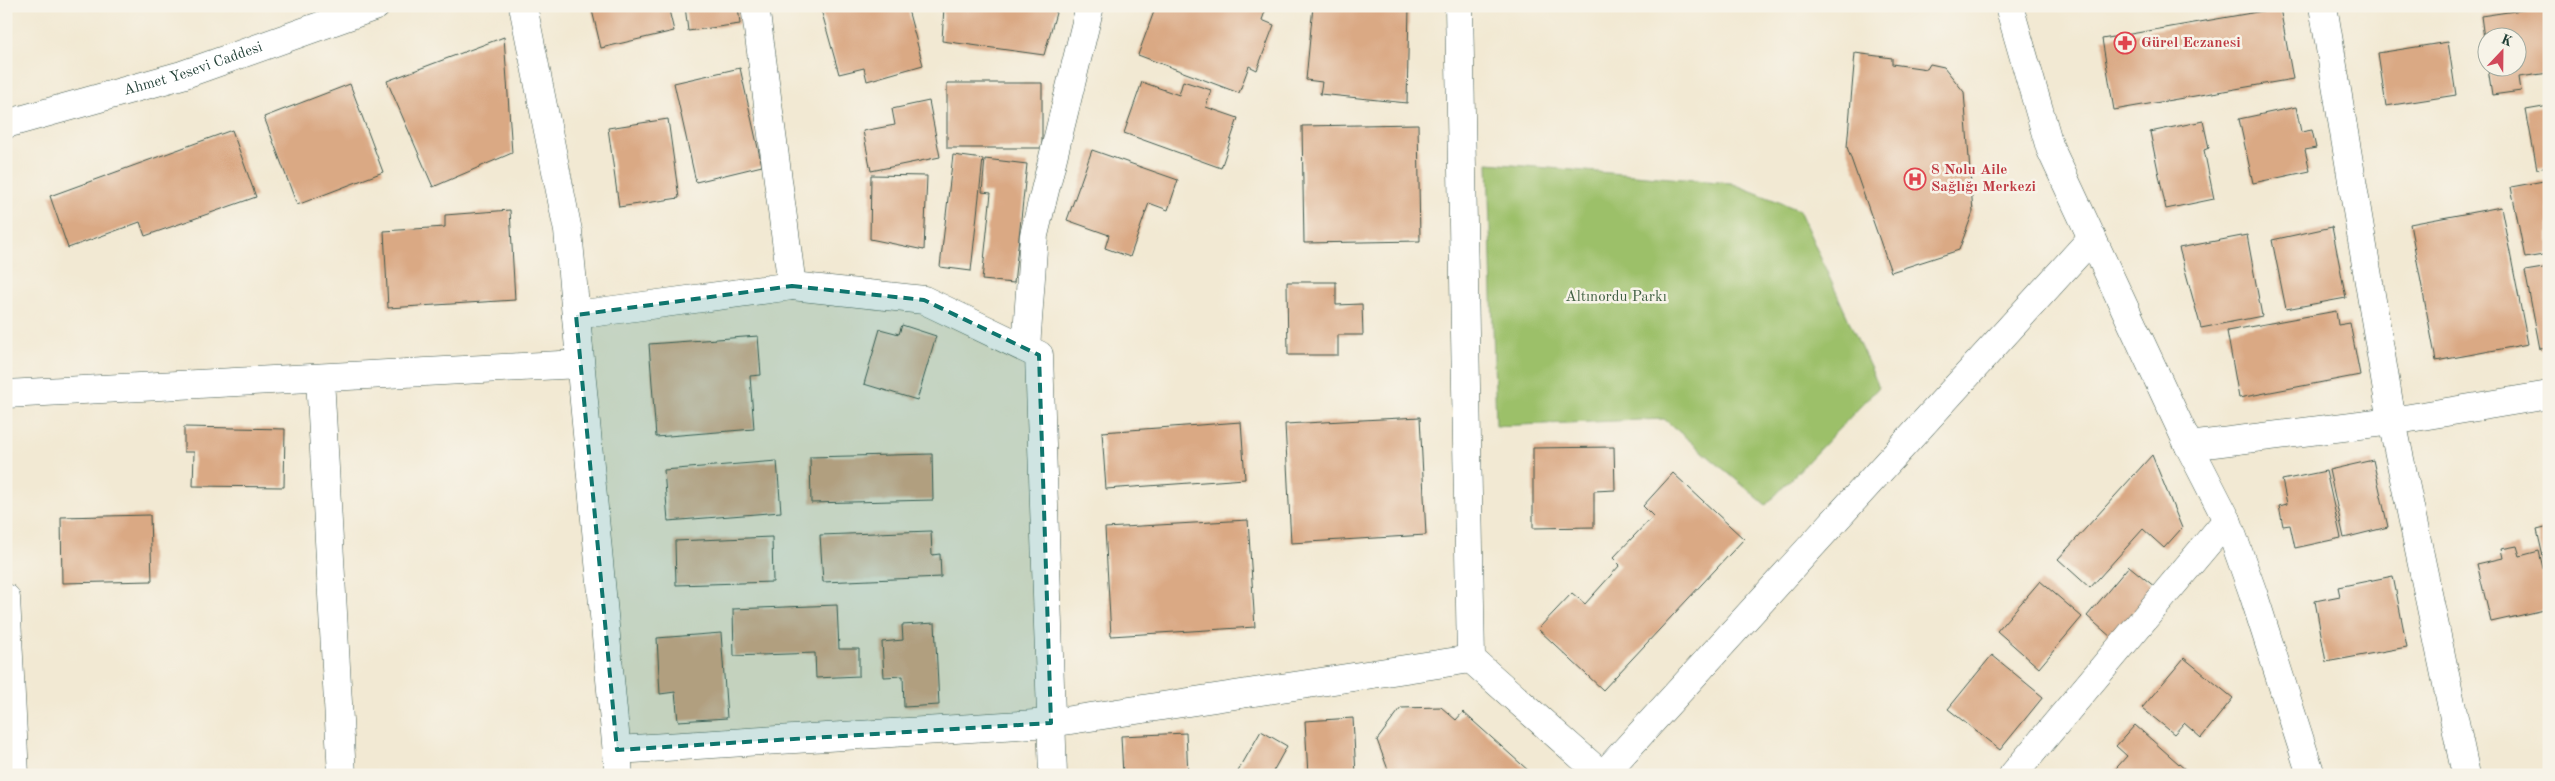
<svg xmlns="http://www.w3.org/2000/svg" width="2555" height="781" viewBox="0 0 2555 781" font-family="'Old Standard TT',serif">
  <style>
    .green { fill: #9cc069; stroke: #5e7e4e }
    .building { fill: #daa984 }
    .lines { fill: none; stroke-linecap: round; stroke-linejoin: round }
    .minor-casing { stroke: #3f574c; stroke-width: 29 }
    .minor { stroke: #fff; stroke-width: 28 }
    .marked { fill: #0f766e; fill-opacity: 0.2; stroke: #0f766e; stroke-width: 4; stroke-dasharray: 10 6; stroke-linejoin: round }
    .labels { text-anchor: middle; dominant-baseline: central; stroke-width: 5; stroke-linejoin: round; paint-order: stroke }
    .health-label { font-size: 15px; font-weight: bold; fill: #be3a42; stroke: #f7f3e8; text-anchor: start }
    .street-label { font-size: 15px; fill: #1f3d34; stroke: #f7f3e8 }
    .park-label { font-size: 15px; fill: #3e5e41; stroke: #f7f3e8 }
  </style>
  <rect width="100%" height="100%" fill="#f7f3e8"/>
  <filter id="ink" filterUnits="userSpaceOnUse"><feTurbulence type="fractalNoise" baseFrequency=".02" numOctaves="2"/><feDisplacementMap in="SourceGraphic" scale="10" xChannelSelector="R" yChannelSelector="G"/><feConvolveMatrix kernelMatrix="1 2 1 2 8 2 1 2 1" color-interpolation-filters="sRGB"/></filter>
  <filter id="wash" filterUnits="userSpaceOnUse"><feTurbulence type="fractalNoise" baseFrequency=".0096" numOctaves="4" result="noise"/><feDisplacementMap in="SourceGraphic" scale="20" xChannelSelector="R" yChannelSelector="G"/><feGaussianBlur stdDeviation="1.12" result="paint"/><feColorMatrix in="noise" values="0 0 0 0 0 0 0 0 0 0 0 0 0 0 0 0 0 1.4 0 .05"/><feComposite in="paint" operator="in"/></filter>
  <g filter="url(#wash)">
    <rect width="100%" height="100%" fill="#f2e9d3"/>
    <path class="green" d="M1488,163l243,20 68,27 80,177 -113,118 -102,-86 -168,7z"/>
    <g id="blocks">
      <path class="building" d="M591,6h77l6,25 -73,17z
        M685,6h53l2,18 -52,7z
        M820,6h87l16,59 -56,16 -3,-13 -25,6z
        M944,6h114l-14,49 -102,-14z
        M1156,6h111l-5,14 12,5 -17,45 -8,-4 -10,27 -101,-38z
        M1313,6h96l-2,97 -87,-9 2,-12 -16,-2z
        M2549,6v67l-30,4 2,14 -29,4 -4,-27h30v-30h-30l-2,15 -5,-37z
        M2280,8l13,71 -179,31 -12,-71z
        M504,37l8,116 -79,34 -46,-106z
        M2448,42l8,53 -70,11 -8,-53z
        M1855,53l37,5v6l35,5 3,-5 14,3 20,25 9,120 -14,38 -68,22 -44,-125z
        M740,68l22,98 -66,16 -22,-99z
        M1183,81l28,9 -5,17 32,11 -17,50 -97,-35 18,-51 37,13z
        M947,83h95v65h-95z
        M350,84l33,88 -86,33 -33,-88z
        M929,101l11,56 -69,14 -8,-40 32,-6 -3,-16z
        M2549,106v61l-12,2 -11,-59z
        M2296,107l5,25 11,-2 4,18 -11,2 5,21 -57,12 -14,-64z
        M668,119l11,79 -60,9 -11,-79z
        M2203,121l6,27 -5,2 10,49 -48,10 -16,-77z
        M1418,124l2,117 -116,2 -2,-117z
        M232,130l24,67 -111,39 -5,-14 -72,26 -18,-52z
        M1092,150l86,30 -10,30 -19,-7 -19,54 -25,-9 4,-13 -42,-15z
        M953,155l30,4 -12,112 -31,-4z
        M985,159l42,5 -13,119 -32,-3 9,-87 -9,-1z
        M871,175l56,1 -3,74 -54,-11z
        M2549,180v74l-24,4 -14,-71z
        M2501,207l27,137 -92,17 -26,-137z
        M510,210l5,90 -127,8 -4,-77 61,-4v-12z
        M2332,227l14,71 -60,11 -14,-69z
        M2247,235l15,81 -61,12 -22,-80z
        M2549,267v81l-9,1 -15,-78z
        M1287,282h49v23l26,-1 1,31h-25v20h-50z
        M2336,311l2,14 12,-2 10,52 -121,23 -12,-67z
        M902,325l34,11 -19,64 -53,-16 16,-55 19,5z
        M758,336l3,39 -11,1 4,53 -98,8 -7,-93z
        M1420,417l6,118 -135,8 -6,-119z
        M1241,422l4,57 -139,10 -4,-57z
        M184,427l101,2 -1,58 -91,-1 1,-34h-10z
        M1614,447l1,43 -21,1v36l-61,1v-80z
        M932,454l1,46 -122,3 -1,-46z
        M2152,455l30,73 -18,20 -21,-19 -53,59 -32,-29z
        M2373,460l15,67 -44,11 -15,-68z
        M777,461l4,51 -113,9 -4,-51z
        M2326,471l15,67 -46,10 -5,-23 -7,1 -4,-20 8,-2 -5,-24z
        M1673,473l71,66 -141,151 -65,-61 34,-36 13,11 35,-39 -7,-7 40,-42 -10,-10z
        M150,515l2,66 -90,2 -1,-66z
        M1248,520l7,107 -144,9 -6,-108z
        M2549,527v52h-1l-11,-49z
        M931,531l1,24 8,-1 1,23 -118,5 -3,-47z
        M772,537l1,45 -97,3 -1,-44z
        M2517,546l3,10 19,-5 10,43v15l-58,13 -14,-58 26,-6 -2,-9z
        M2129,566l26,21 -43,51 -25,-22z
        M2393,576l14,71 -81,15 -11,-61 25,-5 -2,-9z
        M2040,581l42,36 -43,51 -42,-37z
        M837,605l2,44h20v27l-43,2 -1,-25 -81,3 -1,-47z
        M935,623l4,82 -35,2 -1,-31 -19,1 -2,-35 21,-2 -1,-15z
        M721,633l6,85 -49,3 -3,-29 -15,2 -3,-56z
        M1992,655l51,42 -43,53 -52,-41z
        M2184,658l49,40 -32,40 -17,-15 -10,11 -32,-26z
        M1441,707l15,13 7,-8 67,60 -3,3h-137l-13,-35 24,-32z
        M1353,718l3,57h-48l-3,-54z
        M2135,725l52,46 -3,4h-74l17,-19 -11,-10z
        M1261,731l26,15 -16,29h-35z
        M1186,733l2,42h-65l-2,-39z"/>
    </g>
  </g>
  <g filter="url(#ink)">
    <use href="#blocks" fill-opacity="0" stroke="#3f574c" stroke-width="1"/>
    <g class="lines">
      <g class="minor-casing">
        <g id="minor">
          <path d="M523,6l45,225 51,544"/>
          <path d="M755,6l37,280"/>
          <path d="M1459,6l12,653 131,116"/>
          <path d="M2009,6l41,142 139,298 38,74 26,73 58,182"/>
          <path d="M2323,6l69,415 74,354"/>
          <path id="s1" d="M6,124l176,-49 194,-69"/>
          <path d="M576,315l216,-29 132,14 115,55 14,420"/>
          <path d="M1026,348l8,-113 56,-229"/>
          <path d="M320,378l22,397"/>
          <path d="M6,394l574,-30"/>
          <path d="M2189,446l203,-25 157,-26"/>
          <path d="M6,598l9,177"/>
          <path d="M617,750l434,-27 420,-64"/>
          <path d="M1603,775l489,-537"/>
          <path d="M2013,775l214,-255"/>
        </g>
      </g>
      <use href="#minor" class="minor"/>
    </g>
  </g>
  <path class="marked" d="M792,286l132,14 115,55 12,368 -434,27 -41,-435z"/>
  <defs>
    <g id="pharmacy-ring" transform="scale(1.125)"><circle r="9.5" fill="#f7f3e8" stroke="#e0444e" stroke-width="1.5"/><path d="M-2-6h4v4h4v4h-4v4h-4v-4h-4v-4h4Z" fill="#e0444e"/></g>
    <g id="hospital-ring" transform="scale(1.125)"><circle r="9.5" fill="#f7f3e8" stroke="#e0444e" stroke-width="1.5"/><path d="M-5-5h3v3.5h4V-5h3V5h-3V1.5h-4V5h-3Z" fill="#e0444e"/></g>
  </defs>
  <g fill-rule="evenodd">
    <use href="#pharmacy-ring" x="2125" y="43"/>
    <use href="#hospital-ring" x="1915" y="179"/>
  </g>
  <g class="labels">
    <g class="health-label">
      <text x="2141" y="43">Gürel Eczanesi</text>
      <text x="1931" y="170">8 Nolu Aile<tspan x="1931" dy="17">Sağlığı Merkezi</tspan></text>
    </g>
    <g class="street-label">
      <text stroke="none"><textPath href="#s1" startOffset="195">Ahmet Yesevi Caddesi</textPath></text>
    </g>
    <g class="park-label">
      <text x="1616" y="297">Altınordu Parkı</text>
    </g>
  </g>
  <rect width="2555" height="781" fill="none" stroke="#f7f3e8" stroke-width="25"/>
  <g transform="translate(2502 52) rotate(22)"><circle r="24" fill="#f7f3e8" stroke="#a1aaa0"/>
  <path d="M0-4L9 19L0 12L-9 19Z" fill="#d1495b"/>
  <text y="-8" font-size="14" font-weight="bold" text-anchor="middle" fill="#1f3d34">K</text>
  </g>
</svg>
